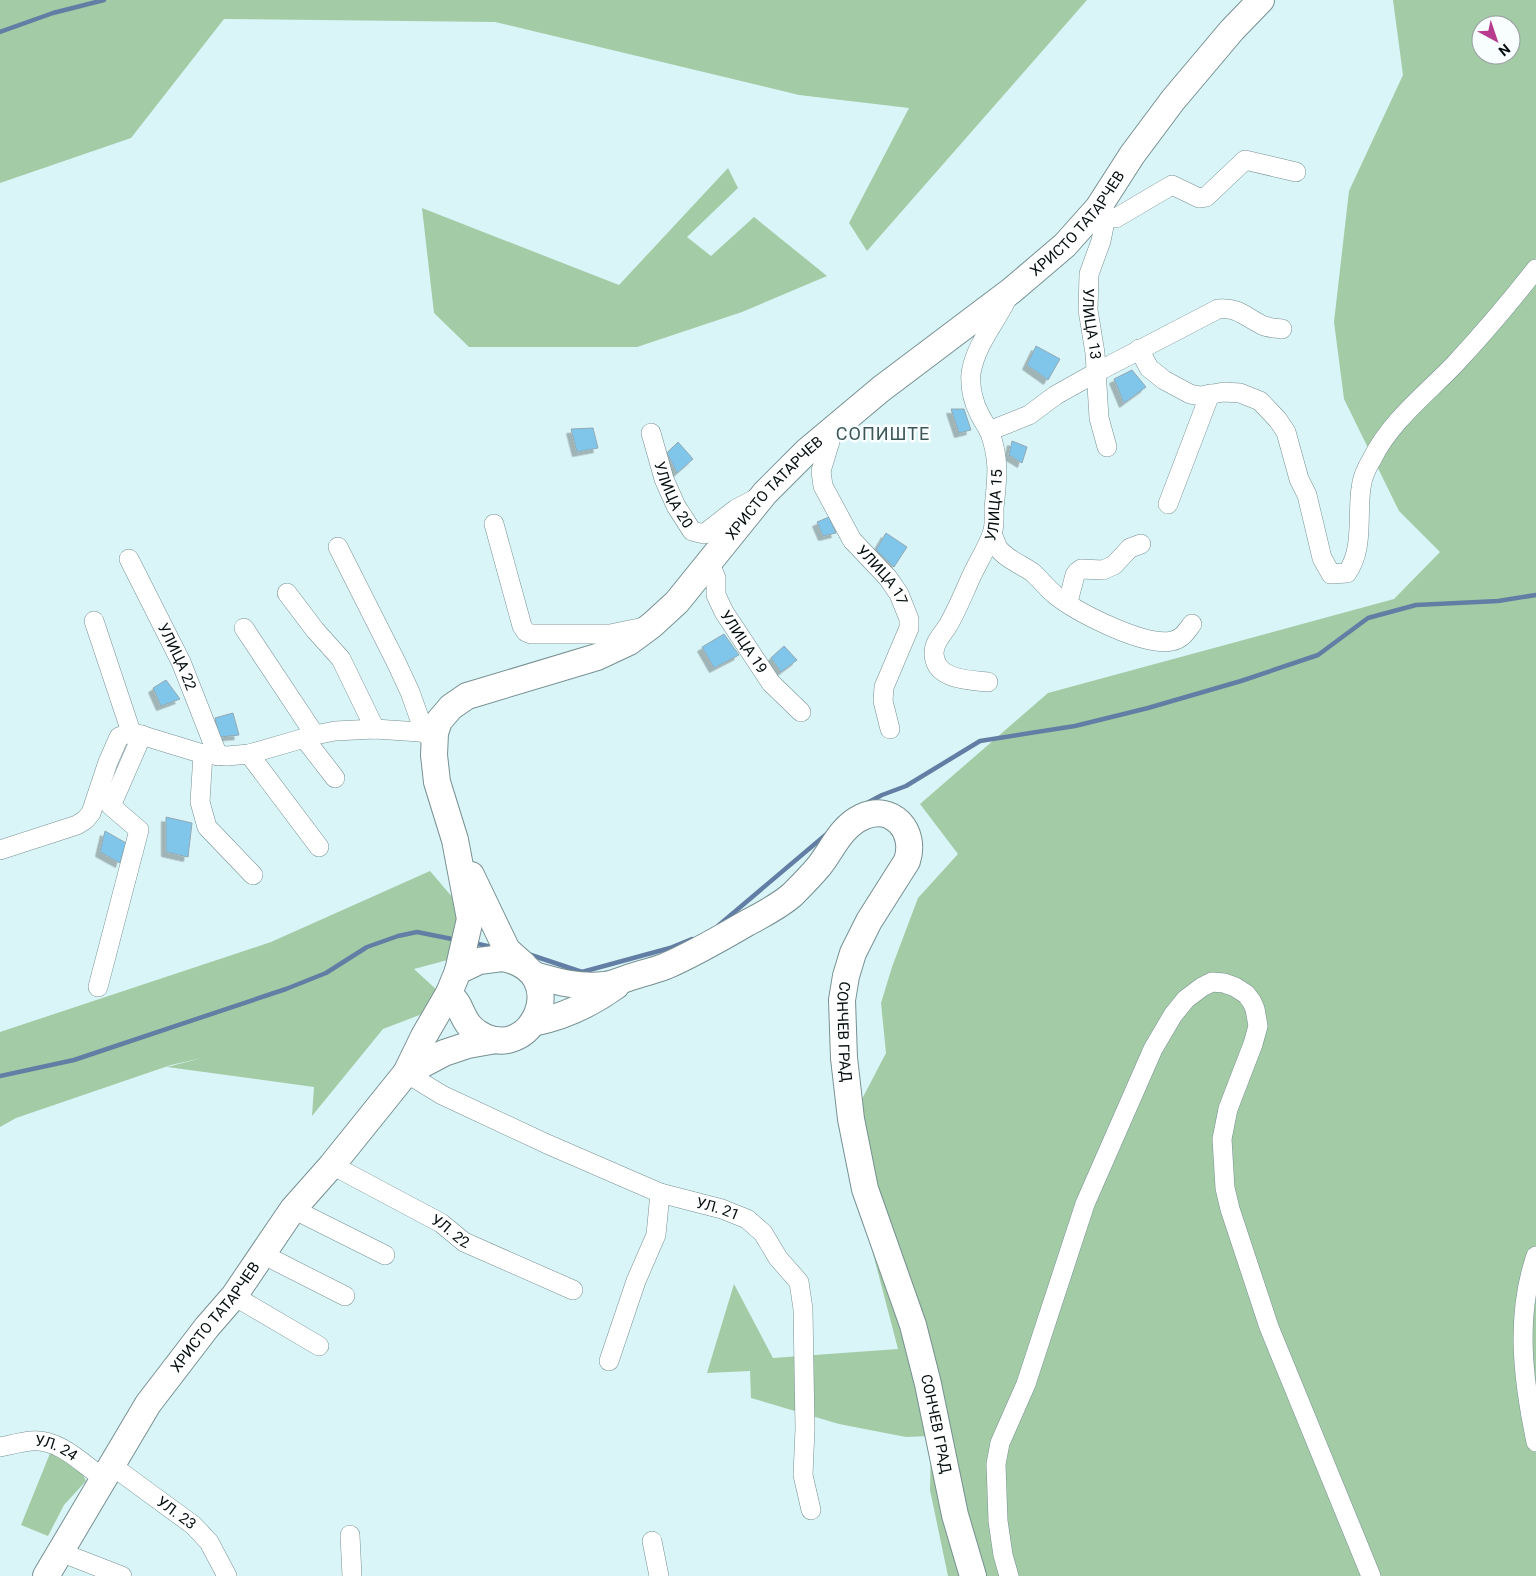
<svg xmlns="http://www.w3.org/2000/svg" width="1536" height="1576" viewBox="0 0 1536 1576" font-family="Roboto,sans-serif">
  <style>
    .green { fill: #a3cba5; fill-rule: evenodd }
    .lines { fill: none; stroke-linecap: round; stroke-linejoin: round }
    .stream { stroke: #637ea4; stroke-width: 4.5 }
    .building { fill: #7fc6ea; stroke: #93a9b4; filter: url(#shadow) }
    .minor-casing { stroke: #779092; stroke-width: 20 }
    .secondary-casing { stroke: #779092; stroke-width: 28 }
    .minor { stroke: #fff; stroke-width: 19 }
    .secondary { stroke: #fff; stroke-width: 26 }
    .labels { text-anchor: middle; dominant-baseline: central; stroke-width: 5; stroke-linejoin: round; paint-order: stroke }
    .street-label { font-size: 15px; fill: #060f10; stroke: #f8fefe }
    .quarter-label { font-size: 18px; letter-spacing: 1px; fill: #3e5658; stroke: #f8fefe }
  </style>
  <defs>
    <filter id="shadow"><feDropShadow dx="-4.5" dy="4.5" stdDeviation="0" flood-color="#0004"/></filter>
  </defs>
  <rect width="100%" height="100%" fill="#daf5f8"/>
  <path class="green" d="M0,0h1087l-220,251 -18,-28 60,-115 -110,-13 -304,-73 -271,-3 -93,119 -131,45z
    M1393,0h143v1576h-588l-18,-86 1,-54 -25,1 -67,-13 -88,-26 -1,-27 -43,2 27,-89 39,74 125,-9 -40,-153 -7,-81 11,-16 24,-46 -5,-50 11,-36 26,-69 40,-44 -38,-50 128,-111 346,-94 46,-47 -41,-41 -55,-112 -10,-77 15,-131 54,-116zM1481,25h30v30h-30z
    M728,168l10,20 -51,49 24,19 43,-39 73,59 -85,36 -105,35h-168l-35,-34 -12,-105 197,77z
    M430,871l35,41 -10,46 -41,11 37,34 -68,26 -71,87 2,-29 -147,-20 35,-9 -31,7 -155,53 -16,9v-95l271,-90z
    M51,1451l30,20 5,10 -22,24 -16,31 -27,-11z"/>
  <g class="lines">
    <path class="stream" d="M0,32l53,-19 51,-13
      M867,803l15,-8 24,-9 74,-45 95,-15 73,-18 93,-27 77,-26 50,-37 48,-13 82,-4 38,-6
      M719,925l110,-93
      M474,943l22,5
      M528,954l54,18 88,-24 22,-9
      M0,1076l74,-16 212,-71 40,-16 41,-26 31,-11 19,-4 40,8"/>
  </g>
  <path class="building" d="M1036,346l24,13 -12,21 -21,-15z
    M1132,370l14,17 -22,16 -10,-24z
    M951,409h13l7,21 -12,3z
    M593,428l5,20 -21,4 -6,-23z
    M1012,441l15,6 -5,16 -13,-8z
    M678,442l15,17 -16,14 -10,-20z
    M829,517l7,16 -13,3 -6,-14z
    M886,533l21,14 -13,20 -18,-17z
    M724,634l15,21 -25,13 -12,-21z
    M784,646l13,14 -16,12 -10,-14z
    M166,680l14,19 -19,7 -8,-18z
    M233,713l6,22 -20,2 -4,-19z
    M166,817l26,6 -4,34 -22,-5z
    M105,831l21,12 -6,20 -20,-11z"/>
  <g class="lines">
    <g class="minor-casing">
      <g id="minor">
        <path id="s1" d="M1098,208l8,8 -5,25 -12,33 -1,36 7,43 4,65 8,29"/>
        <path d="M1106,216l10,2 56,-33 27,13 7,-1 39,-37 51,12"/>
        <path d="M1139,349l10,19 15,12 26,14 10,2 24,-4 16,1 20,8 18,19 8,12 13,47 8,16 15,63 9,16 16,-1c17,-24 10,-57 14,-85 1,-9 6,-21 11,-29 18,-37 54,-65 82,-94 29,-31 56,-63 82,-96"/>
        <path id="s2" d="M834,428l-13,43 2,15 29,54 36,38 11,16 10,25v9l-25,59 -1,14 7,28"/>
        <path d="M989,431l40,-16 27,-20 41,-23 121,-63c21,-2 27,8 44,16 6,3 13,3 20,4"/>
        <path id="s3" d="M651,433l13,46 12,27 16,25 12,3 32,-25 19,-10"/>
        <path d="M1168,504l42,-110"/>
        <path d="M494,524l28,102 4,6 5,2h79l34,-7"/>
        <path d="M992,534c2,4 4,10 6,14 8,11 24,17 34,24 8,7 14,15 22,22 22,18 90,53 118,47 10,-2 14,-9 20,-17"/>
        <path d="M338,547l58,115 14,30 15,42"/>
        <path id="s4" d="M129,559l52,103 37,94"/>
        <path id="s5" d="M709,561l7,17v17l8,17 47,71 30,29"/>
        <path d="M287,593l28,37 26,29 34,70"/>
        <path d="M1068,602l7,-27 2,-3 4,-3 22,1 11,-5 16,-17 11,-4"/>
        <path d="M94,621l37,111"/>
        <path d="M244,628l71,107"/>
        <path id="s6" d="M988,682c-19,-2 -54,-2 -54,-29 0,-11 8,-18 13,-26 10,-16 17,-35 25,-52 6,-13 15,-27 20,-41 3,-7 2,-18 2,-26 3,-29 6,-47 -4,-75 -3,-7 -8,-13 -11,-20 -6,-12 -9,-27 -8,-40 5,-30 26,-52 38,-78"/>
        <path d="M304,738l31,40"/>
        <path d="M203,754l-3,48 7,25 46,48"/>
        <path d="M249,754l70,93"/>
        <path d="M0,850l77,-25 8,-5 6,-7 17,-51 11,-25 12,-5 72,22 24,2 22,-2 66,-19 20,-4 40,-2 60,4"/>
        <path d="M98,987l41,-157 -28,-24 31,-71"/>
        <path id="s7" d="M406,1073l36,22 105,49 113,49 62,16 25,10 16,14 15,25 21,24 4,27 2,120 -2,46 8,35"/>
        <path id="s8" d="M332,1165l109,58 23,19 109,48"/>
        <path d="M293,1209l92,46"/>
        <path d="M262,1254l83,42"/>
        <path d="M1536,1256c-21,60 -13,124 0,186"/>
        <path d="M234,1296l85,50"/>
        <path d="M609,1361l27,-80 20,-46 4,-42"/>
        <path id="s9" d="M0,1447c10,-2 21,-5 31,-6 28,-3 52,23 73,38"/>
        <path id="s10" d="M111,1465l82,60 16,17 18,34"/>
        <path d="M350,1535l2,41"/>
        <path d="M652,1541l7,35"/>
        <path d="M60,1552l62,24"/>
        <path d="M1009,1576l-6,-21 -5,-34 -2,-57 4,-21 26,-59 59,-180 68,-155 20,-34 13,-16 16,-12 10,-5 12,1 11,4 11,7 6,8 3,7 3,17 -5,18 -25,65 -6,30 3,49 5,21 39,118 102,249"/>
      </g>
    </g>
    <g class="secondary-casing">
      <g id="secondary">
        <path d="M471,875l36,75 17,15"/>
        <path d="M502,958c73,13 29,110 -24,75 -10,-6 -13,-14 -18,-24 -2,-6 -7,-11 -11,-16l9,-22 21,-10z"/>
        <path id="s11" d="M458,971l12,-52 -15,-79 -18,-58 -3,-27 1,-22 4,-12 12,-14 16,-11 130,-39 32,-15 23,-17 25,-23 88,-109 42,-42 74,-62 130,-98 54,-46 33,-37 34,-53 41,-55 59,-70 29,-30"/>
        <path id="s12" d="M534,975c24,7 46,13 71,10 9,-1 19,-6 29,-9 10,-3 22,-6 32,-10 28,-12 55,-28 81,-43 15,-8 31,-16 45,-28 9,-9 20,-20 28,-30 13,-17 21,-38 42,-48 30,-14 55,14 45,44l-38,60 -16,32 -7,23 -4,24 2,58 7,61 14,70 48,136 15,59 27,131 18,61"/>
        <path d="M533,1023c30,-6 58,-19 83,-37"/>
        <path d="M406,1073l38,-20 24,-8 28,-5"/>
        <path id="s13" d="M46,1576l102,-172 59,-77 27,-31 59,-87 39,-44 74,-92 18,-37 25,-43"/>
      </g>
    </g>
    <use href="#minor" class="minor"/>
    <use href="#secondary" class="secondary"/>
  </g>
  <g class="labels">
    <g class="street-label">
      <text stroke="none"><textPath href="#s11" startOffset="1082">ХРИСТО ТАТАРЧЕВ</textPath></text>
      <text stroke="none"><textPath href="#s1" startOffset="122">УЛИЦА 13</textPath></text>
      <text stroke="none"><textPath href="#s11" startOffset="678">ХРИСТО ТАТАРЧЕВ</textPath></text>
      <text stroke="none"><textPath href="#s3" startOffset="66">УЛИЦА 20</textPath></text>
      <text stroke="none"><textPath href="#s6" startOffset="230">УЛИЦА 15</textPath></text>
      <text stroke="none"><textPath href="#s2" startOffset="168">УЛИЦА 17</textPath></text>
      <text stroke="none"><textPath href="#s5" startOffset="90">УЛИЦА 19</textPath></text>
      <text stroke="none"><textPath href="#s4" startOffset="109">УЛИЦА 22</textPath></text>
      <text stroke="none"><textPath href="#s12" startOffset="655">СОНЧЕВ ГРАД</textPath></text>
      <text stroke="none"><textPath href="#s7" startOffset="341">УЛ. 21</textPath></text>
      <text stroke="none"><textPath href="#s8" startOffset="136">УЛ. 22</textPath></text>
      <text stroke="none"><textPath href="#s13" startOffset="310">ХРИСТО ТАТАРЧЕВ</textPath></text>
      <text stroke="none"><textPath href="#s12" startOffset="1060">СОНЧЕВ ГРАД</textPath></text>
      <text stroke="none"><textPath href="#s9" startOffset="58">УЛ. 24</textPath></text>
      <text stroke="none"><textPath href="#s10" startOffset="81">УЛ. 23</textPath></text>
    </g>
    <g class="quarter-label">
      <text x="883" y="433">СОПИШТЕ</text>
    </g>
  </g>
  <g transform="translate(1496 40) rotate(140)"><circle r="24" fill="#f8fefe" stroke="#979e9f"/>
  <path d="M0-4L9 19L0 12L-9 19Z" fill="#b83c8d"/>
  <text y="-8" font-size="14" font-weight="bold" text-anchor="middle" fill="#060f10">N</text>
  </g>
</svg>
